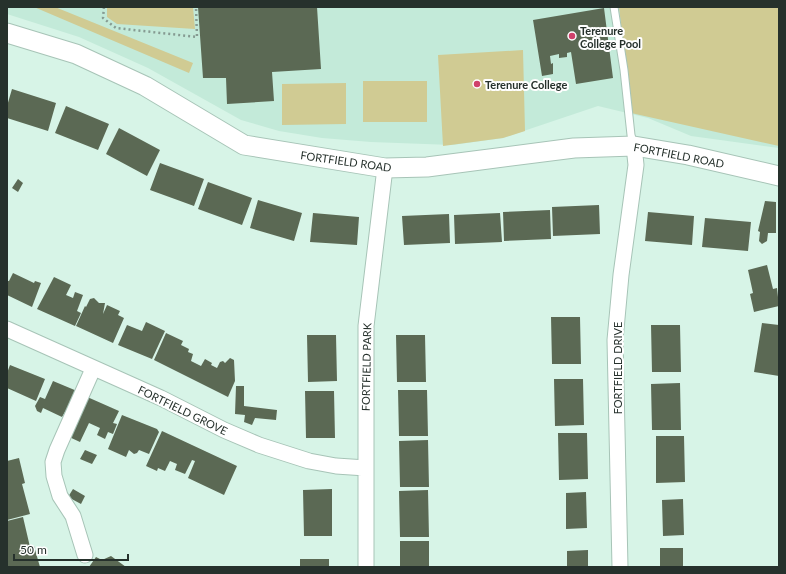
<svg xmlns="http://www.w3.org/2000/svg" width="786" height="574" viewBox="0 0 786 574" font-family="Lato,sans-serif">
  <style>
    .built { fill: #c3ead9 }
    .green { fill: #d0cb93 }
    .building { fill: #5b6954 }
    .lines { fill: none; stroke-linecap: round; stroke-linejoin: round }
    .service-casing { stroke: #a7c4b7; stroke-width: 9 }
    .minor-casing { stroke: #a7c4b7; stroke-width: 17 }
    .tertiary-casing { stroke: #a7c4b7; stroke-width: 21 }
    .path { stroke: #869b92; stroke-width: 2.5; stroke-dasharray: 2 3; stroke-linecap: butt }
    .service { stroke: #fff; stroke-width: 7 }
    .minor { stroke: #fff; stroke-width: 15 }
    .tertiary { stroke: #fff; stroke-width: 19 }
    .poi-dot { fill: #d0416b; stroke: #fff; stroke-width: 1.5 }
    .labels { text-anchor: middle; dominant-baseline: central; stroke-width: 4; stroke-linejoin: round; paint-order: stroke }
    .poi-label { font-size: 11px; font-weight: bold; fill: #26312c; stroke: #fff; text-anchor: start }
    .street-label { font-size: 11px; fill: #26312c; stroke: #fff }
  </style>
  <rect width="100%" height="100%" fill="#d7f4e7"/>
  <path class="built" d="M7,7h772v141l-88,-12 -43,-18 -50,-12 -95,32 -51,7 -81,-3 -49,-4 -43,-7 -38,-11 -93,-52 -69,-31 -72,-23z"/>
  <path class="green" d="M34,7h21l138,56 -4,10z
    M107,7h86l2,22 -78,-5 -10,-7z
    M619,7h160v139l-148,-33z
    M523,50l2,81 -22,7 -60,8 -5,-91z
    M363,81h64v41h-64z
    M346,83v41l-64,1v-41z"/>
  <path class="building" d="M198,7h119l4,62 -49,3 2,29 -47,3 -1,-26h-23z
    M604,8l9,70 -37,6 -5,-32 -4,1v4l-8,1v-4l-9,2 1,8 2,-1v11l-11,2 -9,-56z
    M12,89l44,14 -8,28 -41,-13v-12z
    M66,106l43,18 -11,26 -43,-17z
    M119,128l41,22 -13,26 -41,-22z
    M160,163l44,16 -10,27 -44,-16z
    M18,179l5,4 -5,9 -6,-4z
    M208,182l44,16 -10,27 -44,-16z
    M258,200l44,13 -8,28 -44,-13z
    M765,201l11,1v31h-8l-1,8 -5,3 -3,-3 1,-9 -2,-1z
    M599,205l1,29 -47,2 -1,-29z
    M550,210l1,29 -47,2 -1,-29z
    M648,212l46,4 -2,29 -47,-4z
    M313,213l46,4 -2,28 -47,-3z
    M500,213l2,29 -47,2 -1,-29z
    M449,214l1,29 -46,2 -2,-29z
    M705,218l46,4 -3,29 -46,-4z
    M767,265l6,24 4,-1 2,18 -25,6 -4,-18 3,-1 -5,-23z
    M13,273l21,10 1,-2 6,2 -9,24 -25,-12v-14h2z
    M54,277l17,8 -5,10 7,3 2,-6 8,3 -6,16 4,2 -6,13 -38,-17z
    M94,298l5,5h6l-2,11 4,-9 13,6 -2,4 6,3 -11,25 -37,-17 9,-20 1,1 4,-8z
    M551,317h29l1,47h-29z
    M146,322l19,9 -13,28 -34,-14 9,-20 15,6z
    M762,323l17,2v51l-25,-4z
    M651,325h29l1,47h-29z
    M166,333l17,8 -2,4 8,4 -1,3 5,2 -2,7 10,5 4,-7 7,4 -1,2 6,3 3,-6 3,-1 2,2 5,-5 4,2 1,21 -7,16 -74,-37z
    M307,335h29l1,46 -29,1z
    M396,335h29l1,47h-29z
    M10,365l35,14 -9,22 -29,-13v-15z
    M554,379h29l1,46 -29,1z
    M53,381l24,10 -10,22 -2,-1 -3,5 -19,-9 -2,5 -4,-2 -2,-5 5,-9 5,2z
    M680,383l1,47h-29l-1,-46z
    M236,386h8v20l33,4 -1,10 -21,-2 -3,7 -8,-3 1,-7 -10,-1z
    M398,390h29l1,46h-29z
    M305,391h29l1,47h-29z
    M85,396l34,15 -6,12 4,1 -4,10 -5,-2 -3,7 -8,-4 3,-7 -11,-5 -9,19 -13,-6z
    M122,415l35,14 2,3 -10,22 -10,-4 -2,3 -3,1 -5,-4 -3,7 -18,-8z
    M162,431l75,35 -13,29 -36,-17 7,-17 -3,-1 -7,14 -10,-4 2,-6 -7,-3 -5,10 -7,-3 -1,3 -11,-5z
    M558,433h29l1,46 -29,1z
    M656,436h28l1,46 -29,1z
    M428,440l1,47h-29l-1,-46z
    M85,450l12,5 -5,9 -12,-5z
    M19,458l6,25 -3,1 8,30 -23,6v-59z
    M73,489l12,7 -4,8 -13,-7z
    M332,489v47h-28l-1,-46z
    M428,490l1,47h-29l-1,-46z
    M586,492l1,36 -21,1v-36z
    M683,499l1,36 -21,1 -1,-36z
    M23,517l7,30 4,-1 6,21h-33v-46z
    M400,541h29v26h-29z
    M660,548h23v19h-23z
    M588,550v17h-21v-16z
    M111,556l15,11h-37l7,-10 6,3z
    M300,559h29v8h-29z"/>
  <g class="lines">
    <g class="service-casing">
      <path id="service" d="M614,7l10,63 7,65 3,10"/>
    </g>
    <g class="minor-casing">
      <path id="minor" d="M7,329l154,69 63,32 35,15 50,16 27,5 30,2
        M85,555l-12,-39 -13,-20 -6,-20 -1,-14 4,-12 36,-81
        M366,567v-241l19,-158
        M620,567l-5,-227 6,-65 15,-110 -2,-19"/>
    </g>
    <g class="tertiary-casing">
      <path id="tertiary" d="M7,33l69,21 69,32 99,59 141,23 42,-1 147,-19 60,-2 54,9 91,21"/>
    </g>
    <path class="path" d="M104,7l-1,11 13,10 81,9 -1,-30"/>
    <use href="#service" class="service"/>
    <use href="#minor" class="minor"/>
    <use href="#tertiary" class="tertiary"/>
  </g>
  <g class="poi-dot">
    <circle cx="572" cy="36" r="4"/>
    <circle cx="477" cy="84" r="4"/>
  </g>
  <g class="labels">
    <g class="poi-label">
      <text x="580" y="30">Terenure<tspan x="580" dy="13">College Pool</tspan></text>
      <text x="485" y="84">Terenure College</text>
    </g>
    <g class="street-label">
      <text transform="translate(679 155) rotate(11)">FORTFIELD ROAD</text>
      <text transform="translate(346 161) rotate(8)">FORTFIELD ROAD</text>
      <text transform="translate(366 367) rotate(-89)">FORTFIELD PARK</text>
      <text transform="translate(617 368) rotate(-90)">FORTFIELD DRIVE</text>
      <text transform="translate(183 410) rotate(26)">FORTFIELD GROVE</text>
    </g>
  </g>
  <rect width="786" height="574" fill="none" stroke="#26312c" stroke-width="16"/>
  <path d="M14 554v6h114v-6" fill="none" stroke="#26312c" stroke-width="2"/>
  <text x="20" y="554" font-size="12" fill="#26312c" stroke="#ffffff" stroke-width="3" paint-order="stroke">50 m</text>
</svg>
